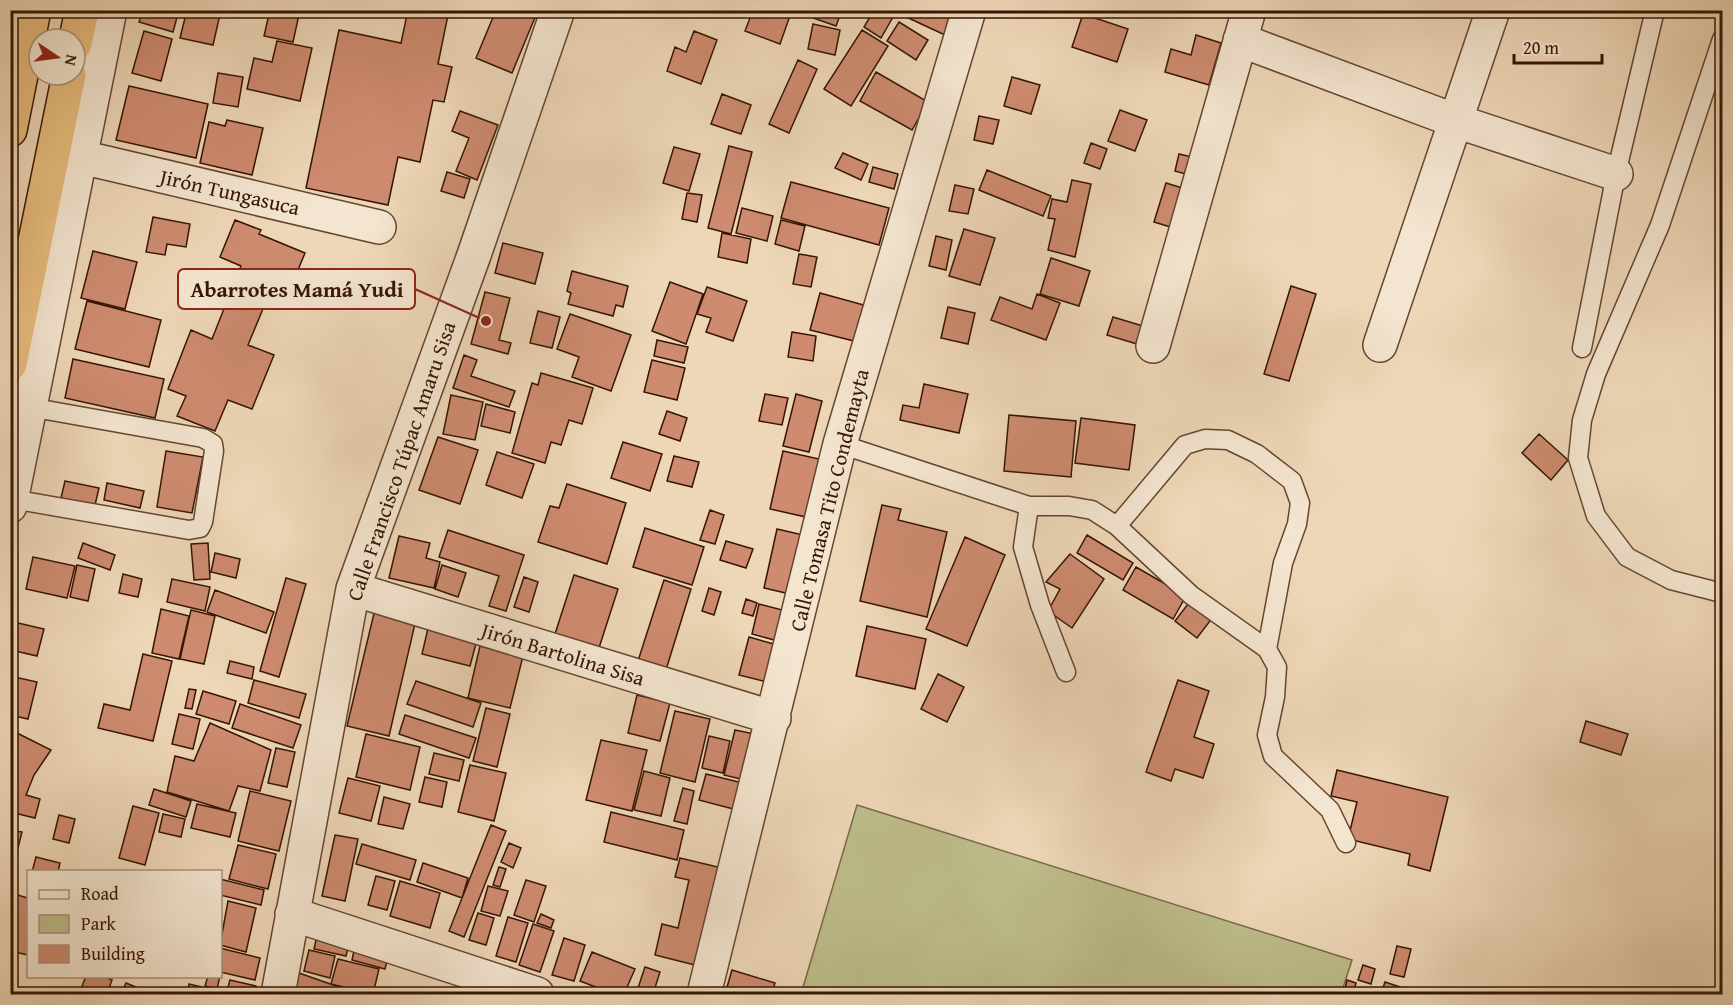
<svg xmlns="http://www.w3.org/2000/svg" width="1733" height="1005" viewBox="0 0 1733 1005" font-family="'Gentium Book Plus',serif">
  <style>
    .green { fill: #bdbd8b; stroke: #7a6948; stroke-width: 1.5 }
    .building { fill: #ce8b70; stroke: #361504; stroke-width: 1.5 }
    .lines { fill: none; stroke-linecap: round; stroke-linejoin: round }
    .service-casing { stroke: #644631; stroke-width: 21 }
    .minor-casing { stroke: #644631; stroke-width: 36 }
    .trunk-casing { stroke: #361504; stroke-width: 36 }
    .service { stroke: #f4e5d0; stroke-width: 18 }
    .minor { stroke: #f4e5d0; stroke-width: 33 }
    .trunk { stroke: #e7bc7c; stroke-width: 33 }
    .rail-casing { stroke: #361504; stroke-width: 7 }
    .rail { stroke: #f4e5d0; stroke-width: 4.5; stroke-dasharray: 14; stroke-linecap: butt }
    .labels { text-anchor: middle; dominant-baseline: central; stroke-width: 4.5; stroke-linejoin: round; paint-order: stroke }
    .street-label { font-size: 21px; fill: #361504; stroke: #f4e5d0 }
    .leader { fill: none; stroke: #8f2418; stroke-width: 2 }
    .callout-dot { fill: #8f2418; stroke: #f4e5d0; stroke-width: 2 }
    .callout { fill: #f4e5d0; stroke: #8f2418; stroke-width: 2 }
    .callout-label { font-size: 22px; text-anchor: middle; font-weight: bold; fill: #361504 }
  </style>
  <rect width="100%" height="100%" fill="#eed7b7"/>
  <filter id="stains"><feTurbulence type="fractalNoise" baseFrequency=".00333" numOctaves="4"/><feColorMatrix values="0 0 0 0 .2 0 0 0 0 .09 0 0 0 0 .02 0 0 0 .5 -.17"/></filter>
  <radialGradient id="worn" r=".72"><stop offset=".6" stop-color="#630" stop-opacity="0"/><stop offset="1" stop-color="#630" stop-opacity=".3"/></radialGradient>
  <path class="green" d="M857,805l495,155 -11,34h-540z"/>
  <path class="building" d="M143,10h36l-6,22 -34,-10z
    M187,10h34l-8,35 -33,-7z
    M270,10h30l-7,32 -29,-6z
    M408,10h41l-11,54 14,3 -8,35 -11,-2 -13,62 -22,-5 -10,48 -82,-17 33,-158 62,13z
    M496,10h28l12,5 -24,58 -36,-15z
    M753,10h39l-12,34 -35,-13z
    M807,10h35l-6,16 -31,-11z
    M874,10h23l-16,28 -17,-11z
    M904,10h53l-12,25 -43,-20z
    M1083,14l45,15 -11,33 -45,-15z
    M899,22l29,18 -12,20 -29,-19z
    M813,24l27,6 -5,25 -27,-6z
    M862,30l26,16 -37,60 -27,-17z
    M144,31l28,8 -11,42 -29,-8z
    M694,31l23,9 -16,44 -34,-13 8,-24 11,5z
    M1196,35l25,8 -12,42 -44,-13 6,-23 20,6z
    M277,41l35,7 -12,53 -53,-12 7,-31 18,4z
    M798,60l19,9 -28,64 -20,-9z
    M876,72l52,30 -16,28 -52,-29z
    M218,73l25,4 -5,30 -25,-4z
    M1012,77l28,8 -9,29 -27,-8z
    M129,86l79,18 -12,54 -80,-18z
    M722,94l29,11 -10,29 -30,-10z
    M1120,110l27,10 -12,31 -27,-10z
    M460,111l38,14 -21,55 -21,-9 13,-33 -17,-7z
    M979,116l20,4 -6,24 -19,-4z
    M227,120l36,8 -11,47 -52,-12 9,-41 16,4z
    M1091,143l16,6 -7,20 -16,-6z
    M729,146l23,6 -21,82 -23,-6z
    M674,147l26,7 -11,37 -26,-8z
    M843,153l25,11 -7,16 -26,-12z
    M1179,154l26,6 -5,18 -25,-7z
    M873,167l25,7 -4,15 -25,-7z
    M987,170l64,26 -8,20 -64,-26z
    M447,172l23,7 -6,19 -23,-7z
    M1072,180l19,4 -16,73 -27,-7 7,-31 -7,-1 4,-19 15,3z
    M791,182l98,26 -10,37 -98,-27z
    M1166,183l23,7 -12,39 -23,-7z
    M955,185l19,4 -6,25 -19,-3z
    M687,193l15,2 -5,27 -15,-3z
    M742,208l31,8 -6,25 -31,-8z
    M153,217l37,7 -4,23 -19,-3 -2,11 -19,-3z
    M235,220l26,10 -2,4 46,19 -19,46 -16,-7 -22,53 26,10 -22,54 -24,-9 -13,31 -38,-15 9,-20 -18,-7 23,-59 21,9 29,-73 -21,-9z
    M781,220l24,6 -6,25 -24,-7z
    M964,229l31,9 -15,47 -31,-9z
    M722,233l29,6 -4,24 -29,-6z
    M936,236l16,4 -6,30 -17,-4z
    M503,243l40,10 -8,31 -40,-11z
    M93,251l44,11 -12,47 -44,-11z
    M799,254l18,3 -6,30 -18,-3z
    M1051,258l39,13 -11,35 -39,-12z
    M572,271l56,15 -5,21 -7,-2 -3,11 -45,-12 3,-11 -4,-2z
    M670,282l33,12 -17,50 -34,-13z
    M1291,286l25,8 -27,87 -25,-7z
    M707,287l40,14 -14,40 -27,-9 5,-14 -14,-4z
    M485,292l25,6 -11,42 12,3 -3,11 -37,-10z
    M820,293l51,14 -9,36 -52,-13z
    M1037,294l23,9 -14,37 -55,-20 9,-23 32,12z
    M87,301l74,19 -12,47 -74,-18z
    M948,307l27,6 -7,31 -27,-6z
    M538,311l22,6 -8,31 -22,-5z
    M570,314l61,21 -20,56 -39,-14 7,-20 -22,-8z
    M1113,317l30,9 -6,18 -30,-9z
    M792,332l24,4 -3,25 -25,-4z
    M657,340l31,7 -4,16 -30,-7z
    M464,355l13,5 -6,16 44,15 -6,16 -56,-19z
    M73,359l91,20 -9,39 -90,-20z
    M652,360l33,8 -8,32 -33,-8z
    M541,373l52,15 -11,36 -13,-4 -8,25 -10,-3 -6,21 -33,-10 20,-70 6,2z
    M924,384l44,10 -9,39 -59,-13 3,-15 16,3z
    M765,394l23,4 -6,27 -23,-4z
    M796,394l26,7 -13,51 -26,-6z
    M451,395l32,7 -8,38 -32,-6z
    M486,404l29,8 -5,21 -29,-7z
    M667,411l20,7 -7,23 -21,-7z
    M1009,415l67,6 -5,56 -67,-6z
    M1081,418l54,7 -6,45 -54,-7z
    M1539,434l29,26 -17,20 -29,-27z
    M438,437l40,13 -18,54 -41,-14z
    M623,442l39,12 -12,37 -39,-13z
    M166,451l37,6 -11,56 -35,-6z
    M783,451l36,8 -13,58 -36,-8z
    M497,452l37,12 -12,34 -36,-13z
    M674,456l25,6 -7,25 -25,-6z
    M65,481l34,7 -4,17 -34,-7z
    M107,483l37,8 -4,17 -36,-8z
    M567,484l59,19 -19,61 -69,-22 12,-36 9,2z
    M882,505l19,4 -3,11 49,12 -20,85 -67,-16z
    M710,510l14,5 -9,29 -15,-4z
    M645,528l59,19 -12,38 -59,-18z
    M777,529l26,6 -13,59 -26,-6z
    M448,530l76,25 -18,56 -17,-5 10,-30 -60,-19z
    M1087,535l46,28 -10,17 -46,-27z
    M399,536l31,7 -4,15 14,4 -6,26 -45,-10z
    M965,537l40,18 -38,91 -41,-17z
    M726,541l27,8 -7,19 -26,-8z
    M83,543l32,12 -5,15 -32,-12z
    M208,543l2,36 -16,1 -3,-36z
    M215,553l25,6 -4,19 -25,-6z
    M1070,554l34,25 -32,49 -24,-17 12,-22 -14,-7z
    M33,557l42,9 -8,32 -41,-9z
    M77,565l18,4 -7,32 -18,-4z
    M442,565l24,8 -8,24 -23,-8z
    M1136,567l50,29 -13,23 -50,-29z
    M123,574l19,5 -4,18 -19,-4z
    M574,575l44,14 -20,62 -44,-14z
    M524,577l14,5 -9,30 -15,-5z
    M286,578l20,6 -27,93 -19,-6z
    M172,579l38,8 -5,24 -38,-9z
    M664,580l27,9 -26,84 -28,-9z
    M709,588l12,4 -7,23 -12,-4z
    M215,590l59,22 -8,21 -59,-21z
    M746,599l11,4 -4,13 -11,-3z
    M1191,600l22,17 -16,21 -22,-17z
    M759,604l27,7 -8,30 -26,-7z
    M376,605l41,10 -28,121 -42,-10z
    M161,609l28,7 -10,43 -27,-6z
    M191,610l24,6 -11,48 -24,-5z
    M18,623l26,6 -7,27 -26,-6z
    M429,624l49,12 -8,30 -48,-12z
    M867,626l59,13 -11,50 -59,-13z
    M749,637l32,9 -10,37 -32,-8z
    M480,646l43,10 -13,52 -42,-10z
    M143,654l29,7 -19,80 -55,-13 6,-24 26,6z
    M230,661l24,6 -2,12 -25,-6z
    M938,674l26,13 -17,35 -26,-13z
    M10,676l27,6 -9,37 -18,-4z
    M254,680l52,14 -7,24 -51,-15z
    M1178,680l31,11 -15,46 20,7 -11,34 -28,-9 -4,12 -25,-9z
    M416,681l65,22 -8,24 -66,-23z
    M189,689l7,1 -4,19 -7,-1z
    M203,691l33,10 -7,23 -33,-10z
    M637,695l33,8 -10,38 -32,-8z
    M240,704l61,21 -8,23 -61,-20z
    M486,708l24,6 -13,53 -24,-6z
    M675,711l35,8 -15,63 -35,-9z
    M179,714l21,5 -7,30 -21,-5z
    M405,715l71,23 -7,20 -70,-24z
    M1586,721l42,13 -7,21 -41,-13z
    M210,723l61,27 -11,41 -22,-5 -9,25 -62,-19 8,-36 19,5z
    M735,730l25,5 -11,46 -25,-6z
    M13,731l38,19 -17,25 -8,20 14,4 -5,19 -25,-6v-70z
    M366,734l54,13 -10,43 -54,-13z
    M709,736l21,5 -7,32 -21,-5z
    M601,740l46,10 -15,61 -46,-11z
    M276,748l19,4 -8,35 -19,-4z
    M434,753l30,7 -5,21 -30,-7z
    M470,765l36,8 -12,48 -36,-9z
    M1337,770l111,27 -18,74 -22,-6 2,-11 -62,-15 9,-37 -26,-6z
    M644,771l26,7 -9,38 -27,-6z
    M706,774l41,10 -6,27 -42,-11z
    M425,777l22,5 -5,25 -23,-5z
    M348,778l32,8 -9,35 -32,-8z
    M683,788l11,3 -7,33 -13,-3z
    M154,789l37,12 -5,16 -37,-12z
    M250,791l41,10 -12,50 -41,-10z
    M384,797l26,7 -7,25 -25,-5z
    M197,804l39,9 -6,24 -39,-9z
    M133,806l26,7 -14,52 -26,-7z
    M611,812l73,18 -7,30 -73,-18z
    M163,814l22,5 -4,18 -22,-5z
    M59,815l16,4 -6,24 -16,-4z
    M491,825l15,6 -42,106 -15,-6z
    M10,830l12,2 -6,24 -6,-1z
    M335,835l23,4 -13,62 -23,-5z
    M509,843l12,5 -8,20 -12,-6z
    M362,844l54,16 -6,20 -54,-16z
    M238,845l38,9 -8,35 -39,-10z
    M36,857l24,6 -2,9h-26z
    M680,858l42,10 -23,98 -44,-11 7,-31 16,4 11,-48 -14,-3z
    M423,863l45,15 -6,20 -45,-16z
    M499,867l7,2 -6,18 -7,-2z
    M376,876l19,5 -8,29 -19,-5z
    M220,879l44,11 -3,15 -41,-10z
    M526,880l20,6 -12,36 -20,-7z
    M400,881l40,12 -10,35 -40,-12z
    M488,886l20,5 -8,25 -19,-5z
    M14,894l14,4v57l-18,-4v-44z
    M228,901l28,7 -10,44 -26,-7z
    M478,913l16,5 -8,27 -17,-5z
    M541,914l13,6 -3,8 -14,-5z
    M508,917l20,6 -12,39 -20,-6z
    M533,924l21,7 -14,41 -21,-7z
    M319,927l32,8 -5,21 -32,-7z
    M564,938l21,7 -11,36 -22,-6z
    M356,941l34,8 -5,20 -33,-9z
    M1397,946l14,3 -7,28 -14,-3z
    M220,948l40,10 -5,22 -35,-8z
    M309,950l26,6 -5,22 -26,-7z
    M592,952l43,17 -11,25h-10l-34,-13z
    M338,959l41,10 -6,25 -42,-10z
    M1363,965l12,4 -4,15 -13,-4z
    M645,967l15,5 -7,22h-17z
    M732,970l43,13 -3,11h-47z
    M296,972l63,22h-71z
    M86,976h16l10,4 -5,14h-28z
    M208,976h12l-3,13 -12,-3z
    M230,980l26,6 -2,8h-28z
    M1347,980l9,3 -3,11 -9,-1z
    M1385,982l15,5 -3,7h-16z
    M126,983l27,11h-32z
    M189,984l13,3 -2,7h-13z"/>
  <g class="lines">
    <g class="service-casing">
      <path id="service" d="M1722,39l-62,186 -64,149 -14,46 -4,38 18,58 31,41 44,23 51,13
        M1582,348l34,-174 39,-164
        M840,444l189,62h40l23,4 25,16 74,69 76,54 10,18 -2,30 -8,38 6,21 57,54 16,33
        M12,499l177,31 11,-2 3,-6 11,-71 -1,-7 -10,-6 -174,-31
        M1029,506l-6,41 17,58 26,67
        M1117,526l68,-81 20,-6 23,1 29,14 35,27 8,22 -3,21 -14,39 -16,86"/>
    </g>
    <g class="minor-casing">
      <path id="minor" d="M1240,40l216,81 160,53
        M81,157l298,70
        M1380,345l113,-335
        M1153,346l96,-336
        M10,506l100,-496
        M353,589l421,129
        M292,914l245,80
        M278,994l75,-405 121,-334 84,-245
        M704,994l136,-550 129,-434"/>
    </g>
    <g class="trunk-casing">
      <path id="trunk" d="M75,44l7,-34
        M10,130l24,-120
        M10,364l59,-289"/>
    </g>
    <use href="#service" class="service"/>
    <use href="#minor" class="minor"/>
    <use href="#trunk" class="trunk"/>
    <g class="rail-casing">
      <path id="rail" d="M10,14l1,-4"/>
    </g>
    <use href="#rail" class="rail"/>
  </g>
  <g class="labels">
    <g class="street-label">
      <text transform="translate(230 192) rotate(13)">Jirón Tungasuca</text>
      <text transform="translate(401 461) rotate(-71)">Calle Francisco Túpac Amaru Sisa</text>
      <text transform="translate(829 500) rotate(-76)">Calle Tomasa Tito Condemayta</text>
      <text transform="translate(563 654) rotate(17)">Jirón Bartolina Sisa</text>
    </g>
  </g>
  <path class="leader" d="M486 321L415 289"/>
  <circle class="callout-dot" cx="486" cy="321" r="6"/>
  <rect class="callout" x="178" y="269" width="237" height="40" rx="6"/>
  <g class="callout-label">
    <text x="297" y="297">Abarrotes Mamá Yudi</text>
  </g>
  <rect width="1733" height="1005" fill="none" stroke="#eed7b7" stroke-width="36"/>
  <rect x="12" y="12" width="1709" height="981" fill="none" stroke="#361504" stroke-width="3"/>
  <rect x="18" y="18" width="1697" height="969" fill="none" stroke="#361504" stroke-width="1.5"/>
  <rect x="27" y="870" width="195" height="108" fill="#f4e5d0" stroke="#a8927e" stroke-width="1.5"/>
  <rect x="39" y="890" width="30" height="9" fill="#f4e5d0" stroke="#a8927e" stroke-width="1.5"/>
  <text x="81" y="900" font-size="18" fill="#361504">Road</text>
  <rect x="39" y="915" width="30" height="18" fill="#bdbd8b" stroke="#a8927e" stroke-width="1.5"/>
  <text x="81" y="930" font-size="18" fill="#361504">Park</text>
  <rect x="39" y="945" width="30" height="18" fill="#ce8b70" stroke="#a8927e" stroke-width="1.5"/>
  <text x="81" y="960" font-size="18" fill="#361504">Building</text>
  <g transform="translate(57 57) rotate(103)"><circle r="28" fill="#f4e5d0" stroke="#a8927e" stroke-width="1.5"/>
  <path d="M0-4.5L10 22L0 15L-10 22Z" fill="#8f2418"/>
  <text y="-9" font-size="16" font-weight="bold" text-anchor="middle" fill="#361504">N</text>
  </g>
  <path d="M1514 54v9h88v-9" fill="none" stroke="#361504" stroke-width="3"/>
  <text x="1523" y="54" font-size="18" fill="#361504" stroke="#f4e5d0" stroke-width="4.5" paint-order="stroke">20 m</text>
  <rect width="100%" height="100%" filter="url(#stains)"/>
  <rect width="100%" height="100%" fill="url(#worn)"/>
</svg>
